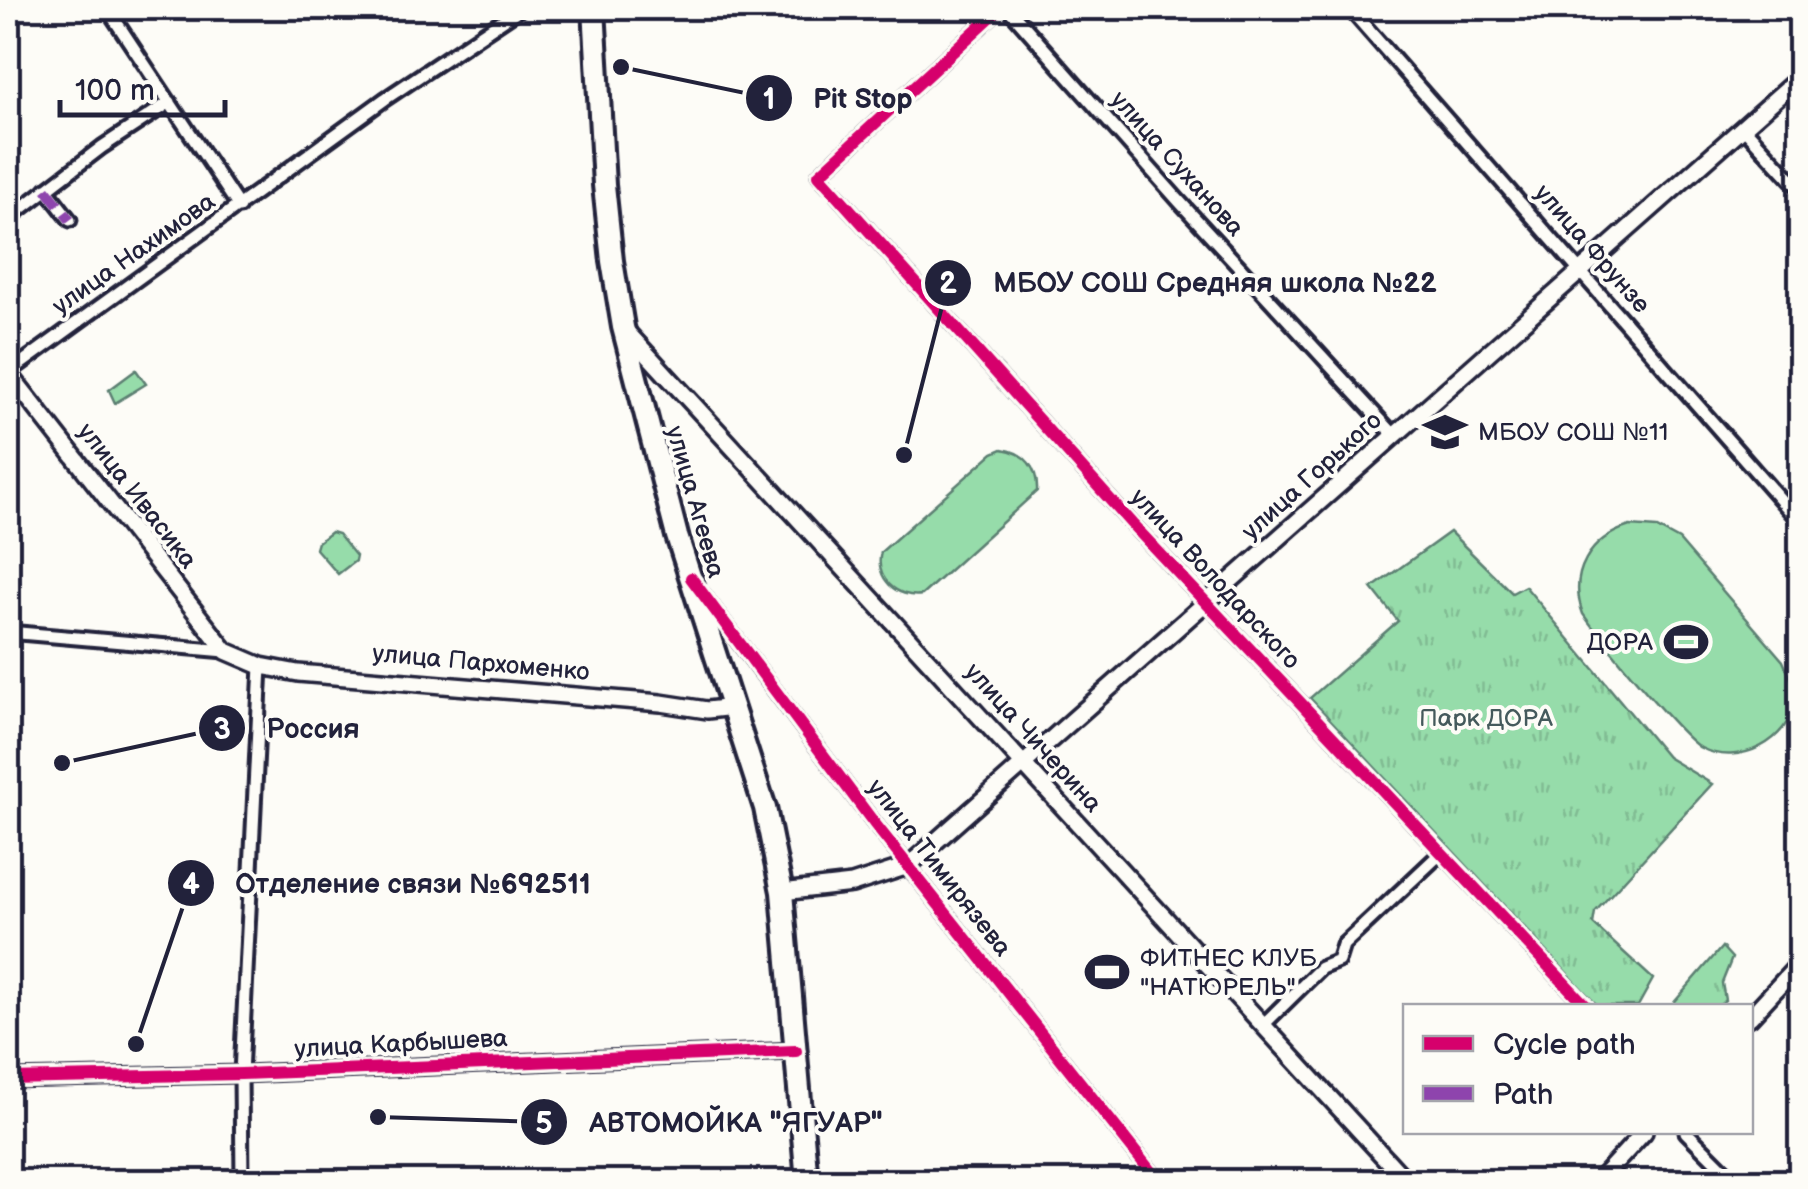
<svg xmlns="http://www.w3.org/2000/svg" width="1808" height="1189" viewBox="0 0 1808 1189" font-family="'Balsamiq Sans',sans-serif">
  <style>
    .grass { fill: url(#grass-tufts); stroke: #5c7f72; stroke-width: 2.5 }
    .pitch { fill: #96dcaa; stroke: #5c7f72; stroke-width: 2.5 }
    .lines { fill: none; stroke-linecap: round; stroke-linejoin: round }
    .minor-casing { stroke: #22223b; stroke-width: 19 }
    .tertiary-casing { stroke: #22223b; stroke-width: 21 }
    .secondary-casing { stroke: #22223b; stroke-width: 22 }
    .trunk-casing { stroke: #22223b; stroke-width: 28 }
    .minor { stroke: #fdfcf7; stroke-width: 11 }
    .tertiary { stroke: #fdfcf7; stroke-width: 14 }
    .secondary { stroke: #fdfcf7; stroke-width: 15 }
    .trunk { stroke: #fdfcf7; stroke-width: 20 }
    .quiet { stroke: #8e44ad; stroke-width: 10; stroke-dasharray: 20 10; stroke-linecap: butt }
    .cycleway-casing { stroke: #fdfcf7; stroke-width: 19 }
    .cycleway { stroke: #d6006c; stroke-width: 12 }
    .labels { text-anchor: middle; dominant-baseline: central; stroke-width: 8; stroke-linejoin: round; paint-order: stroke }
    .street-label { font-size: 25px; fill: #22223b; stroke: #fdfcf7 }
    .poi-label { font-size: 25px; fill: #22223b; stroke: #fdfcf7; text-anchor: start }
    .park-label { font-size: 25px; fill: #455a5c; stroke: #fdfcf7 }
    .leader { fill: none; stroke: #22223b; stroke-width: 4 }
    .callout-dot { fill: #22223b; stroke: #fdfcf7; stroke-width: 4 }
    .mark-label { font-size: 30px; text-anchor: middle; font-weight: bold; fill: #fff }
    .callout-label { font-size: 28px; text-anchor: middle; font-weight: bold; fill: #22223b; stroke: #fdfcf7; stroke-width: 8; stroke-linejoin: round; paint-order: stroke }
  </style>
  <defs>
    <pattern id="grass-tufts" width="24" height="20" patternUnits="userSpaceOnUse" patternTransform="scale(2.5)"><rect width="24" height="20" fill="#96dcaa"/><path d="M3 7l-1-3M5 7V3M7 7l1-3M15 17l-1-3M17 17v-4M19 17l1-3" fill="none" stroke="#81bc93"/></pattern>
  </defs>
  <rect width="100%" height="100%" fill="#fdfcf7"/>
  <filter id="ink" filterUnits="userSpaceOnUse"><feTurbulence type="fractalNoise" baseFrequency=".01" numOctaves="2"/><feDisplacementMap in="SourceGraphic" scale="20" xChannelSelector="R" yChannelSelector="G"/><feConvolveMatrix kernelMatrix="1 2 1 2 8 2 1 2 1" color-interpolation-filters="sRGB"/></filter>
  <g filter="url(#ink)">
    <path class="grass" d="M136,370l10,14 -31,19 -6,-13z
      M1450,532l62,61 13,-7 142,171 45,27 -117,128 -2,12 60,55 -15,27h-40l-288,-308 88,-77 -26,-33z
      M1722,947l10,11 -10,25 3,17 -6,6h-48z"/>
    <path class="pitch" d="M1002,449c23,3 36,19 35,42l-115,104c-25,4 -48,-17 -41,-43l112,-99z
      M1630,526l27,2 22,12 104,121c5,12 13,24 12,37 -4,44 -57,69 -94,50 -19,-10 -102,-111 -118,-134 -15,-41 7,-76 47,-88z
      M331,532l7,2 18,22 -1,5 -17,13 -22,-25 2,-7z"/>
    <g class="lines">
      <g class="minor-casing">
        <path id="minor" d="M107,8l132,199
          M1000,8l-181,167 313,349 454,482
          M1008,8l171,193 216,235
          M1349,8l451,514
          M1744,128l56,61
          M46,189l24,31
          M8,219l94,-72 68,-45
          M8,373l377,-274 136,-91
          M702,593l172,230 285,359
          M8,632l218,19
          M1263,1025l58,-57 17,-7 5,-16 98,-92
          M1686,1132l50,50
          M242,1182l-1,-108 20,-408"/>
      </g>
      <g class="tertiary-casing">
        <path id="tertiary" d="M8,1079l233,-5 555,-23"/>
      </g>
      <g class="secondary-casing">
        <path id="secondary" d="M625,330l782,852
          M8,372l218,279 35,15 37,7 363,30 46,7 27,-3
          M782,892l70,-8 56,-18 892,-789
          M1750,1017l50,-54
          M1598,1182l46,-50"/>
      </g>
      <g class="trunk-casing">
        <path id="trunk" d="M594,8l10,177 8,76 11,66 54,209 88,272 17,84 25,290"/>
      </g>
      <use href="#minor" class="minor"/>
      <use href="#tertiary" class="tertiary"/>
      <use href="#secondary" class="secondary"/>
      <use href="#trunk" class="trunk"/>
      <path class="quiet" d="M46,189l24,31"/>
      <g class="cycleway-casing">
        <path id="cycleway" d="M1000,8l-181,167 313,349 454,482
          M691,578l183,245 285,359
          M8,1079l233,-5 555,-23"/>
      </g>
      <use href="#cycleway" class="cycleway"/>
    </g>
  </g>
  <defs>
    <g id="school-bare" transform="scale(3.45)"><path d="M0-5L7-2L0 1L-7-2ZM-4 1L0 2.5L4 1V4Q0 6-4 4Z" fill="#22223b" stroke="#fdfcf7" stroke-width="2.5" paint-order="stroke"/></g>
    <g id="stadium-bare" transform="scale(3.45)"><path d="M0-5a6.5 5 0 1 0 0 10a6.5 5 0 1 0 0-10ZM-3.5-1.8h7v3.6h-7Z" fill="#22223b" stroke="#fdfcf7" stroke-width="2.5" paint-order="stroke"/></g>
  </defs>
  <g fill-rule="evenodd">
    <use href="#school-bare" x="1445" y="432"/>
    <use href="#stadium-bare" x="1686" y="642"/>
    <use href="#stadium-bare" x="1107" y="972"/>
  </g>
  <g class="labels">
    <g class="street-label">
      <text transform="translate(1177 164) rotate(48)">улица Суханова</text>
      <text transform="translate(1592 249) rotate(49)">улица Фрунзе</text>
      <text transform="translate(134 254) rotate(-35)">улица Нахимова</text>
      <text transform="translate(1312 476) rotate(-42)">улица Горького</text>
      <text transform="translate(137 496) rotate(52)">улица Ивасика</text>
      <text transform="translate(695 502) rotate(74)">улица Агеева</text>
      <text transform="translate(1215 579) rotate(47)">улица Володарского</text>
      <text transform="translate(481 663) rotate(5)">улица Пархоменко</text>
      <text transform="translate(1033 738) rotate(48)">улица Чичерина</text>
      <text transform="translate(939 868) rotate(52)">улица Тимирязева</text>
      <text transform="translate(401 1044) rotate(-3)">улица Карбышева</text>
    </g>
    <g class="poi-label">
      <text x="1478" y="432">МБОУ СОШ №11</text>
      <text x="1653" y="642" text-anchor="end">ДОРА</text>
      <text x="1140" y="958">ФИТНЕС КЛУБ<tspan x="1140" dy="29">"НАТЮРЕЛЬ"</tspan></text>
    </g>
    <g class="park-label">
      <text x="1486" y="718">Парк ДОРА</text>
    </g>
  </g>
  <path class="leader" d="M621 67L769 98M904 455L948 283M62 763L222 728M136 1044L191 883M378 1117L544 1122"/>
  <g class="callout-dot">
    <circle cx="621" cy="67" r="10"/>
    <circle cx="904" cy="455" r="10"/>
    <circle cx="62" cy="763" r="10"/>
    <circle cx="136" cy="1044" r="10"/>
    <circle cx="378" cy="1117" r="10"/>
    <circle cx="769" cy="98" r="25"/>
    <circle cx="948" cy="283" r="25"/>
    <circle cx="222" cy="728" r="25"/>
    <circle cx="191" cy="883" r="25"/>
    <circle cx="544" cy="1122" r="25"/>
  </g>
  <g class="mark-label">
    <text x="769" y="109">1</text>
    <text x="948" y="293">2</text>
    <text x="222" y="739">3</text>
    <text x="191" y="894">4</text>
    <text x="544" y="1133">5</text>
  </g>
  <g class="callout-label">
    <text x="863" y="108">Pit Stop</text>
    <text x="1215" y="292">МБОУ СОШ Средняя школа №22</text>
    <text x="313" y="738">Россия</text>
    <text x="413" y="893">Отделение связи №692511</text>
    <text x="736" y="1132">АВТОМОЙКА "ЯГУАР"</text>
  </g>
  <rect width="1808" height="1189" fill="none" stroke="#fdfcf7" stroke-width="40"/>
  <rect x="20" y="20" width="1768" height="1149" fill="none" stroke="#22223b" stroke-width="4" filter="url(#ink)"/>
  <rect x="1403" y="1004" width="350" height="130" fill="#fdfcf7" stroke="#a5a5ac" stroke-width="2.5"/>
  <rect x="1423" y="1036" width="50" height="15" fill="#d6006c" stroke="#a5a5ac" stroke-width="2.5"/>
  <text x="1493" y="1054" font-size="30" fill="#22223b">Cycle path</text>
  <rect x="1423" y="1086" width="50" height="15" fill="#8e44ad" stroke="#a5a5ac" stroke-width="2.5"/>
  <text x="1493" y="1104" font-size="30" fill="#22223b">Path</text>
  <path d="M60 100v15h165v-15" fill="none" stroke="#22223b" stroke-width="5"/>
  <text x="75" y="100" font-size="30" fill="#22223b" stroke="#fdfcf7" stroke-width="8" paint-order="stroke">100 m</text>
</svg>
